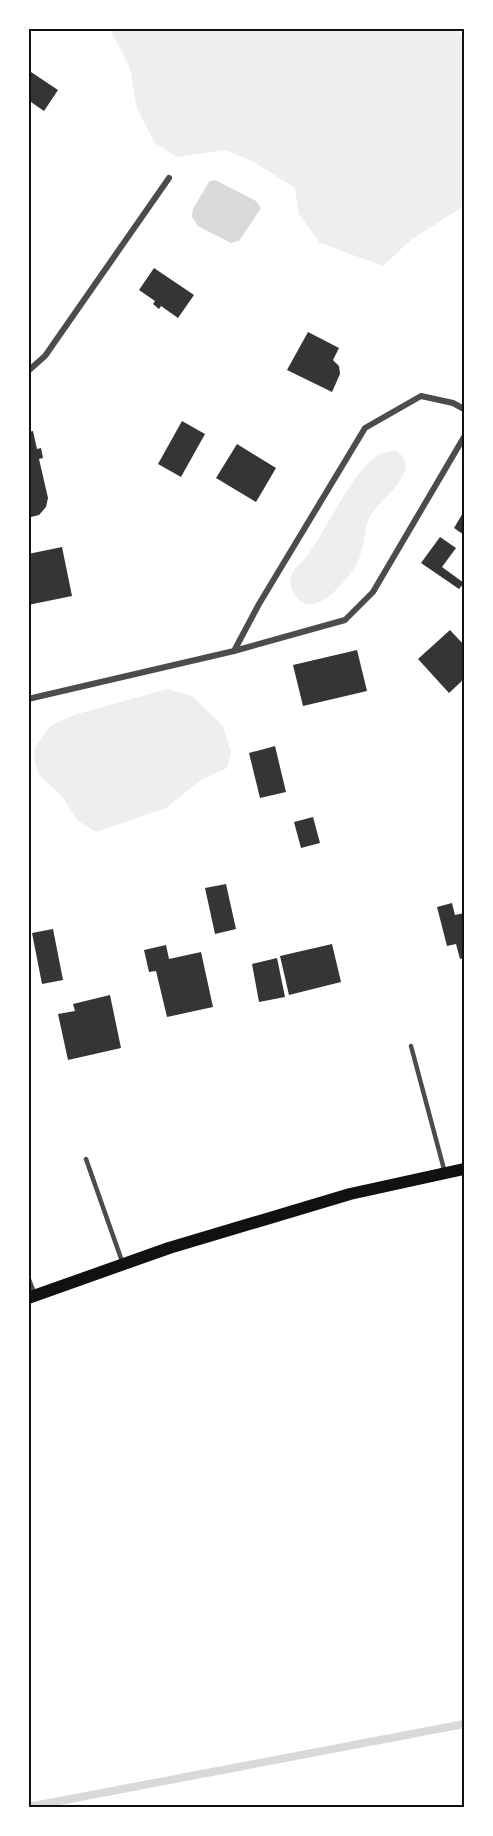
<svg xmlns="http://www.w3.org/2000/svg" width="493" height="1836" viewBox="0 0 493 1836" font-family="'Work Sans',sans-serif">
  <style>
    .green { fill: #eee }
    .water { fill: #d9d9d9 }
    .lines { fill: none; stroke-linecap: round; stroke-linejoin: round }
    .stream { stroke: #d9d9d9; stroke-width: 8 }
    .building { fill: #353535 }
    .service { stroke: #4c4c4c; stroke-width: 4.5 }
    .minor { stroke: #4c4c4c; stroke-width: 6 }
    .secondary { stroke: #111; stroke-width: 12 }
    .neatline { fill: none; stroke: #111; stroke-width: 2 }
  </style>
  <rect width="100%" height="100%" fill="#fff"/>
  <path class="green" d="M110,29h349l5,16v161l-52,33 -29,27 -63,-23 -21,-29 -4,-26 -43,-27 -28,-11 -47,7 -22,-14 -18,-34 -7,-41z
    M395,450c31,18 -15,50 -25,66 -6,11 -5,28 -10,40 -2,8 -9,17 -14,23 -8,10 -20,22 -32,25 -15,4 -28,-17 -22,-30 3,-7 11,-12 15,-18 9,-12 16,-26 24,-39 12,-19 30,-54 51,-64 4,-1 9,-2 13,-3z
    M167,689l25,7 31,30 8,27 -4,15 -26,12 -35,28 -70,24 -19,-12 -15,-24 -22,-20 -5,-12 -1,-15 16,-23 24,-11z"/>
  <path class="water" d="M215,180l41,21 5,7 -22,33 -8,2 -33,-17 -6,-9 1,-8 16,-27z"/>
  <g class="lines">
    <path class="stream" d="M28,1807l436,-83"/>
  </g>
  <path class="building" d="M28,70l30,20 -14,21 -16,-11z
    M154,268l40,27 -16,23 -17,-12 -2,3 -6,-5 2,-3 -16,-11z
    M308,332l31,16 -6,12 6,6 1,8 -8,18 -45,-22z
    M182,421l23,13 -24,43 -23,-13z
    M33,431l4,18 4,-1 2,10 -4,1 9,39 -2,9 -7,8 -8,2 -3,-1v-84z
    M237,444l39,24 -20,34 -40,-24z
    M464,511v24l-10,-7z
    M440,537l16,11 -14,19 22,16 -5,6 -38,-26z
    M62,547l10,49 -44,9v-51z
    M450,630l14,15v34l-15,14 -31,-34z
    M357,650l10,41 -64,15 -10,-41z
    M275,746l11,46 -26,6 -11,-45z
    M313,817l7,26 -19,5 -7,-26z
    M226,884l10,45 -21,5 -10,-46z
    M452,903l3,12 9,-2v45l-4,1 -4,-15 -9,2 -10,-39z
    M53,929l10,51 -21,4 -10,-51z
    M332,944l9,38 -52,13 -9,-39z
    M166,945l3,14 32,-7 12,55 -46,10 -11,-46 -7,1 -5,-22z
    M277,958l8,39 -26,5 -7,-38z
    M110,995l11,53 -53,12 -10,-46 17,-3 -2,-7z"/>
  <g class="lines">
    <path class="service" d="M411,1046l34,127
      M86,1159l37,105
      M28,1277l7,18"/>
    <path class="minor" d="M28,371l17,-15 124,-178
      M234,651l111,-31 28,-28 91,-155
      M28,699l206,-48 25,-47 106,-176 56,-32 32,7 11,6"/>
    <path class="secondary" d="M28,1298l141,-50 181,-54 114,-25"/>
  </g>
  <rect width="493" height="1836" fill="none" stroke="#ffffff" stroke-width="60"/>
  <rect x="30" y="30" width="433" height="1776" class="neatline"/>
</svg>
